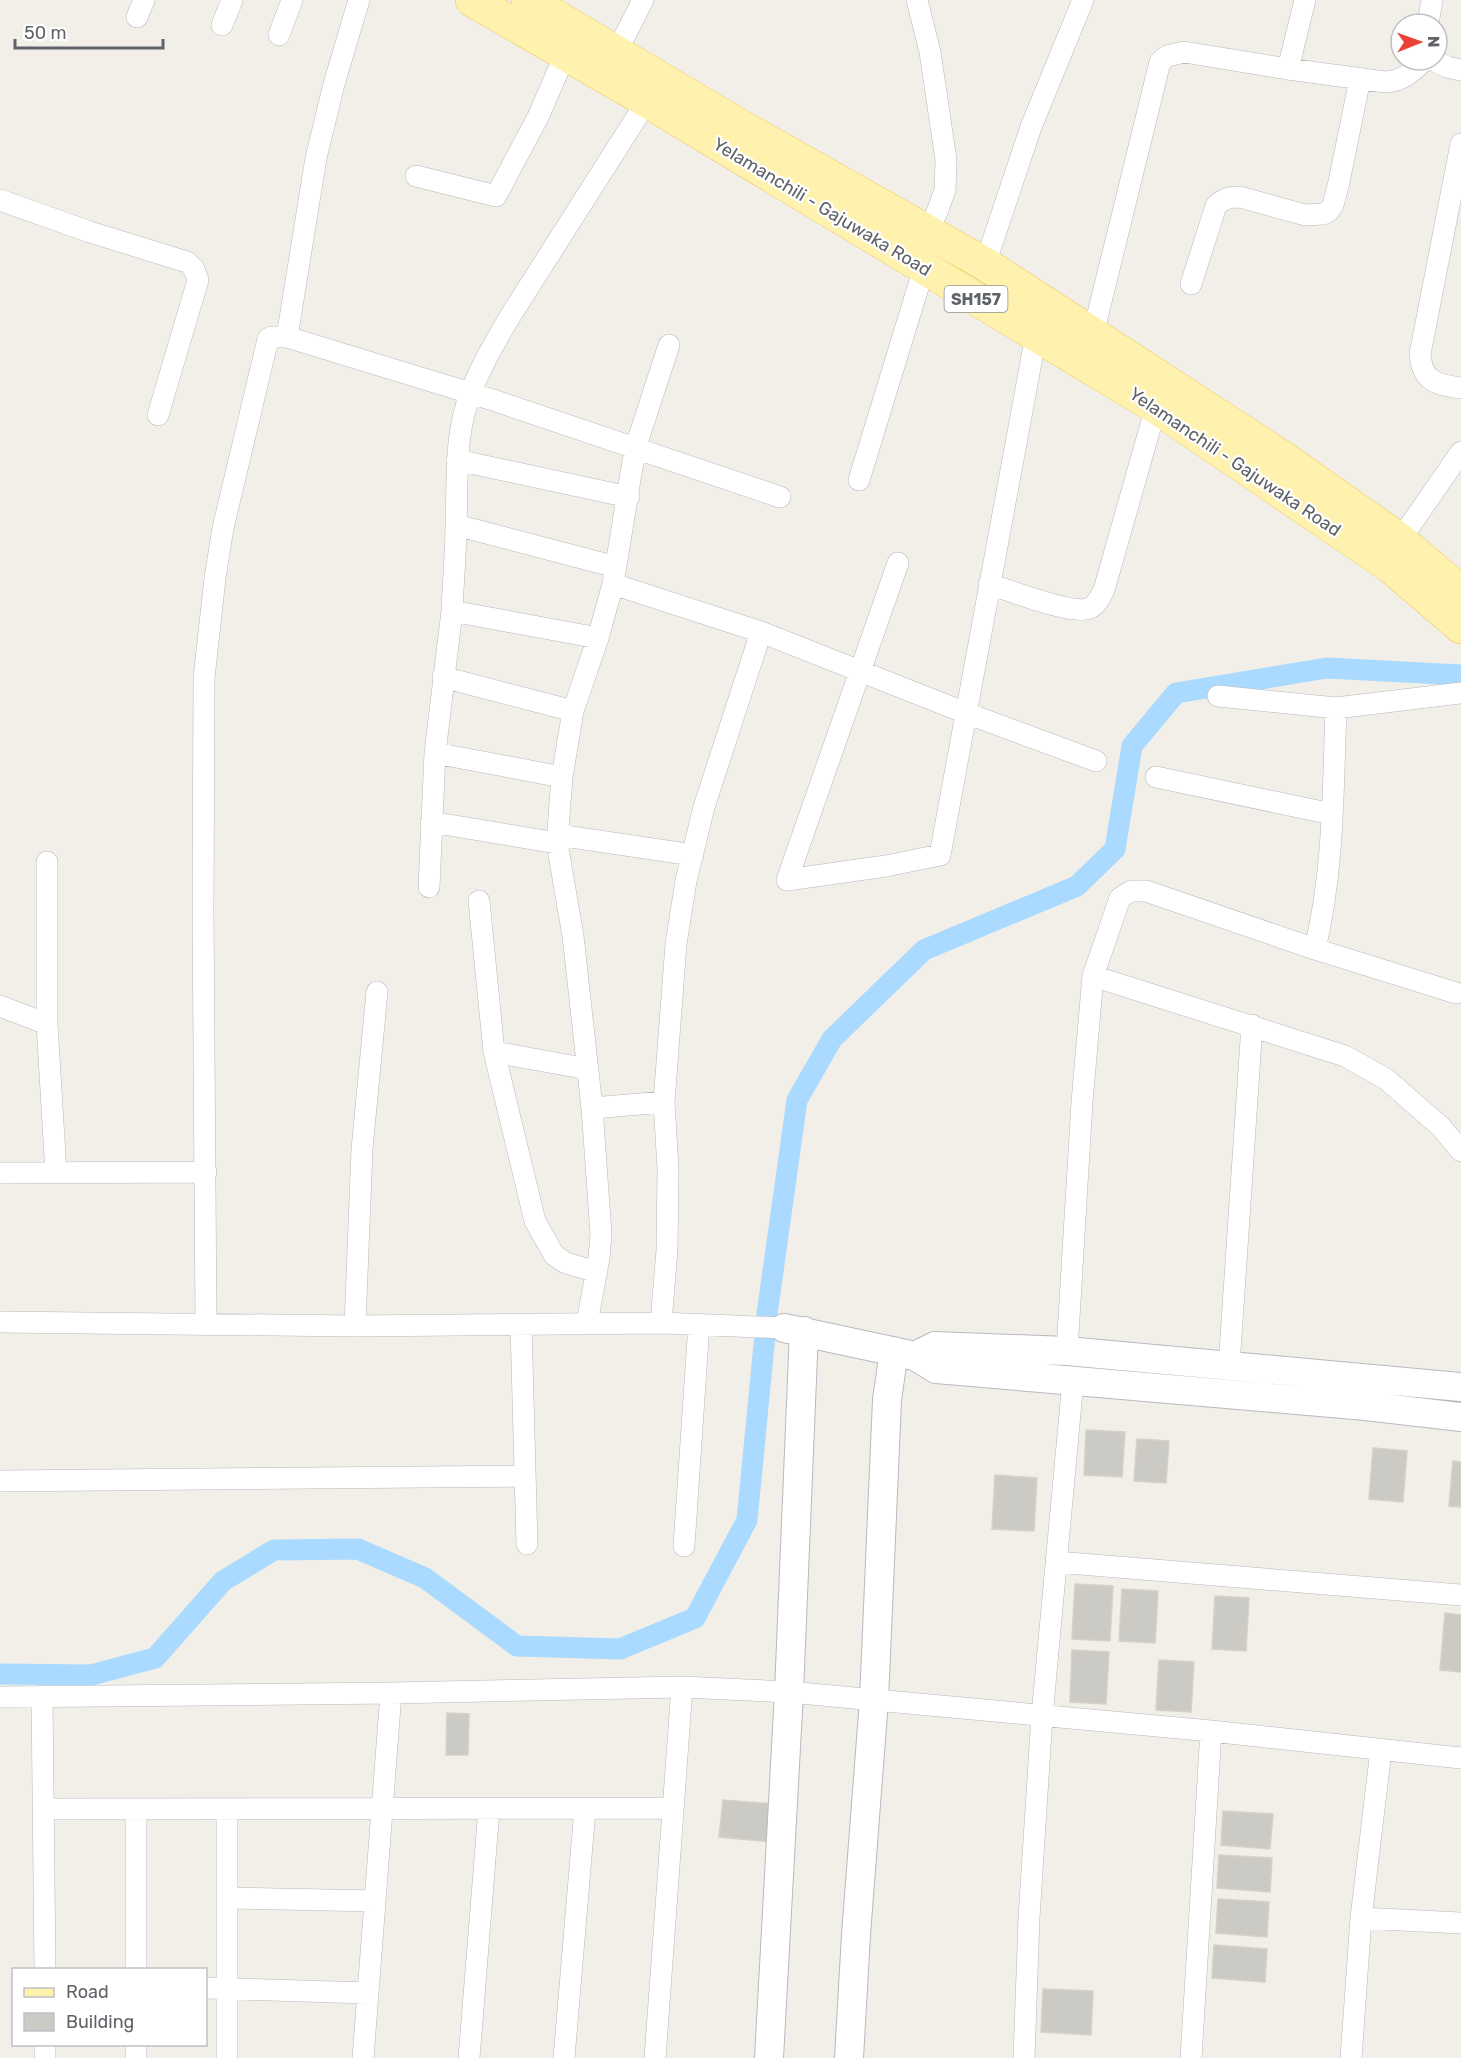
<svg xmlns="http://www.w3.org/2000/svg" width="1461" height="2058" viewBox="0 0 1461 2058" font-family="Rubik,sans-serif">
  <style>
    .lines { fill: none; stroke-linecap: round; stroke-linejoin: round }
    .canal { stroke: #aadaff; stroke-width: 21 }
    .building { fill: #cccac5; stroke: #d6d1c6; stroke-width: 1.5 }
    .street-casing { stroke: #b5b8bc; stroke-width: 22 }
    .secondary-casing { stroke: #b6babf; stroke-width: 30 }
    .primary-casing { stroke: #f2c960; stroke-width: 34 }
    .street { stroke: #fff; stroke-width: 21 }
    .secondary { stroke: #fff; stroke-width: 28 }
    .primary { stroke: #fff2af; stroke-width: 33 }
    .labels { text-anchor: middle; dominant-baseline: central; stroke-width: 4.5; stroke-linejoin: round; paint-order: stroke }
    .shield { fill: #fff; stroke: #8f9295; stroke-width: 1.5 }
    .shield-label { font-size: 16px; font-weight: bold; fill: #5f6368 }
    .street-label { font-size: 18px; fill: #5f6368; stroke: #fff }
  </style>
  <rect width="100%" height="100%" fill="#f1efe8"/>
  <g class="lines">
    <path class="canal" d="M0,1674l91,1 64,-17 68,-77 51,-31 84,-1 67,29 92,68 103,3 75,-31 52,-98 20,-206 30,-214 35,-61 92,-89 153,-64 38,-37 17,-103 44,-53 151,-25 134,7"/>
  </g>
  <path class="building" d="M1086,1430l39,2 -3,45 -38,-2z
    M1137,1439l32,2 -3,42 -32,-2z
    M1373,1448l34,3 -4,51 -34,-3z
    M1453,1461l8,1v45l-12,-1z
    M995,1475l42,3 -3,53 -42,-2z
    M1075,1584l38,2 -3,55 -38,-2z
    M1122,1589l36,2 -3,52 -36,-2z
    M1215,1596l34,2 -3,53 -34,-2z
    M1445,1613l16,2v57l-21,-2z
    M1072,1650l37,2 -3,52 -36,-2z
    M1159,1660l35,2 -3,50 -35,-2z
    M447,1713l22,1 -1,41h-22z
    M723,1800l52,4 -3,38 -53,-5z
    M1223,1811l50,3 -3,35 -49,-4z
    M1219,1855l53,3 -2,34 -53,-4z
    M1218,1899l51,3 -2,35 -51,-4z
    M1214,1945l53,4 -2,33 -53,-4z
    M1043,1989l50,2 -2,44 -50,-3z"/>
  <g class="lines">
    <g class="street-casing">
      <path id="street" d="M917,0l13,52 16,108 -1,30 -8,22 -9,19
        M137,17l7,-17
        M1428,24l4,-24
        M222,25l10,-25
        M279,35l13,-35
        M616,53l27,-53
        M1433,60l14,7 14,3
        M1288,69l17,-69
        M647,101l-138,217c-14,24 -28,48 -38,74 -17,42 -13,88 -15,132 0,29 -3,58 -4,87l146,27 -25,73 -11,66 -5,66 16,93 19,172 72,-6
        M1461,144l-41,210c2,27 16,31 41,34
        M416,176l80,20 42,-79 27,-62
        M0,200l90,32 97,30 7,7 4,11 -40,135
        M985,264l46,-137 52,-127
        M1191,284l25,-78c8,-8 14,-9 24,-9l65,18 18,-1 6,-3 4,-6 6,-23 21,-103
        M1093,334l67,-272 7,-6 17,-4 104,17 97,13c17,-1 27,-9 39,-22
        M287,337l29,-179 18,-74 25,-84
        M457,460l172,37
        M859,480l65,-212
        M456,525l160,42
        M1400,540l61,-88
        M898,563l-111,317 99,-14 54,-11 96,-520
        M613,584l148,48 205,81 130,48
        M989,584c20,6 84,32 101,24 7,-3 10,-11 14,-18l52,-183
        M598,638l15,-54 22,-135 34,-104
        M443,677l130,34
        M1218,696l118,12
        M435,753l127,24
        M1156,777l176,37
        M431,822l126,21
        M558,835l135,20
        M47,862v162l9,149
        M429,887l6,-134 17,-142
        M479,901l15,151 41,169 19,34 12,8 31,9
        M1315,949l141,44
        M1093,976l27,-78 11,-7h15l169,58c19,-80 18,-160 21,-241l125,-15
        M0,1006l47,18
        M494,1052l94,17
        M0,1173l206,-1
        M0,1322l355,4 306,-3 123,5
        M206,1323l-3,-412 1,-233 11,-100 8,-50 45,-189 4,-2h15l206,63 287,97
        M587,1323l12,-65 2,-24 -9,-126
        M661,1323l6,-73 1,-81 -4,-67 12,-158 10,-63 18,-74 57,-175
        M521,1325l6,219
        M355,1326l7,-177 15,-157
        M1067,1351l15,-249 11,-126 252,80 41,23 55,48 20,24
        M1229,1366l23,-341
        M0,1481l525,-5
        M684,1546l15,-222
        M1056,1562l405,33
        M42,1696l3,274
        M0,1697l391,-4 291,-6 107,5 422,39 250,27
        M43,1809l629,-1
        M227,1898l148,3
        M1361,1918l100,5
        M136,1970v-160
        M206,1988l162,5
        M45,2044v14
        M136,2058v-14
        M227,2058v-248
        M363,2058l28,-365
        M469,2058l20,-249
        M564,2058l21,-249
        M655,2058l27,-371
        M1024,2058l5,-140 13,-202 31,-335
        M1191,2058l20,-327
        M1351,2058l10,-140 20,-168"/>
    </g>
    <g class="secondary-casing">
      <path id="secondary" d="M784,1328l131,28 21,13 430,37 95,11
        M915,1356l20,-10 132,5 394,36
        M769,2058l20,-366 15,-361
        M849,2058l7,-123 18,-235 13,-300 7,-49"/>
    </g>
    <g class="primary-casing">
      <path id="primary" d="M472,0l175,101 509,306 234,159 71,61
        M528,0l214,127 243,137 297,193 118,83 61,52"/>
    </g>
    <use href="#street" class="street"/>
    <use href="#secondary" class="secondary"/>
    <use href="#primary" class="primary"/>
  </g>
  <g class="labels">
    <rect class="shield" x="944.5" y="286" width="63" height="26" rx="4.5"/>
    <g class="shield-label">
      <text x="976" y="299">SH157</text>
    </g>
    <g class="street-label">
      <text transform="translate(822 207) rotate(31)">Yelamanchili - Gajuwaka Road</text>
      <text transform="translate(1235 462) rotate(34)">Yelamanchili - Gajuwaka Road</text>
    </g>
  </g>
  <rect x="12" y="1968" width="195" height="78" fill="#ffffff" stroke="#bfc1c3" stroke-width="1.5"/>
  <rect x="24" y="1988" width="30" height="9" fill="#fff2af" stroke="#bfc1c3" stroke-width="1.5"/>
  <text x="66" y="1998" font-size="18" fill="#5f6368">Road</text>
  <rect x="24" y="2013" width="30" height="18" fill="#cccac5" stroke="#bfc1c3" stroke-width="1.5"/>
  <text x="66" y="2028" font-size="18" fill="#5f6368">Building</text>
  <g transform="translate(1419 42) rotate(89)"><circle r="28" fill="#ffffff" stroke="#bfc1c3" stroke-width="1.5"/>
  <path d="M0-4.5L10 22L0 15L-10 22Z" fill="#ea4335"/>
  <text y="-9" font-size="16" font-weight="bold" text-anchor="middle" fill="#5f6368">N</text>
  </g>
  <path d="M15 39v9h148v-9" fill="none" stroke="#5f6368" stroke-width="3"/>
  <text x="24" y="39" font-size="18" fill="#5f6368" stroke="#ffffff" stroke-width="4.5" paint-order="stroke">50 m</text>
</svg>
